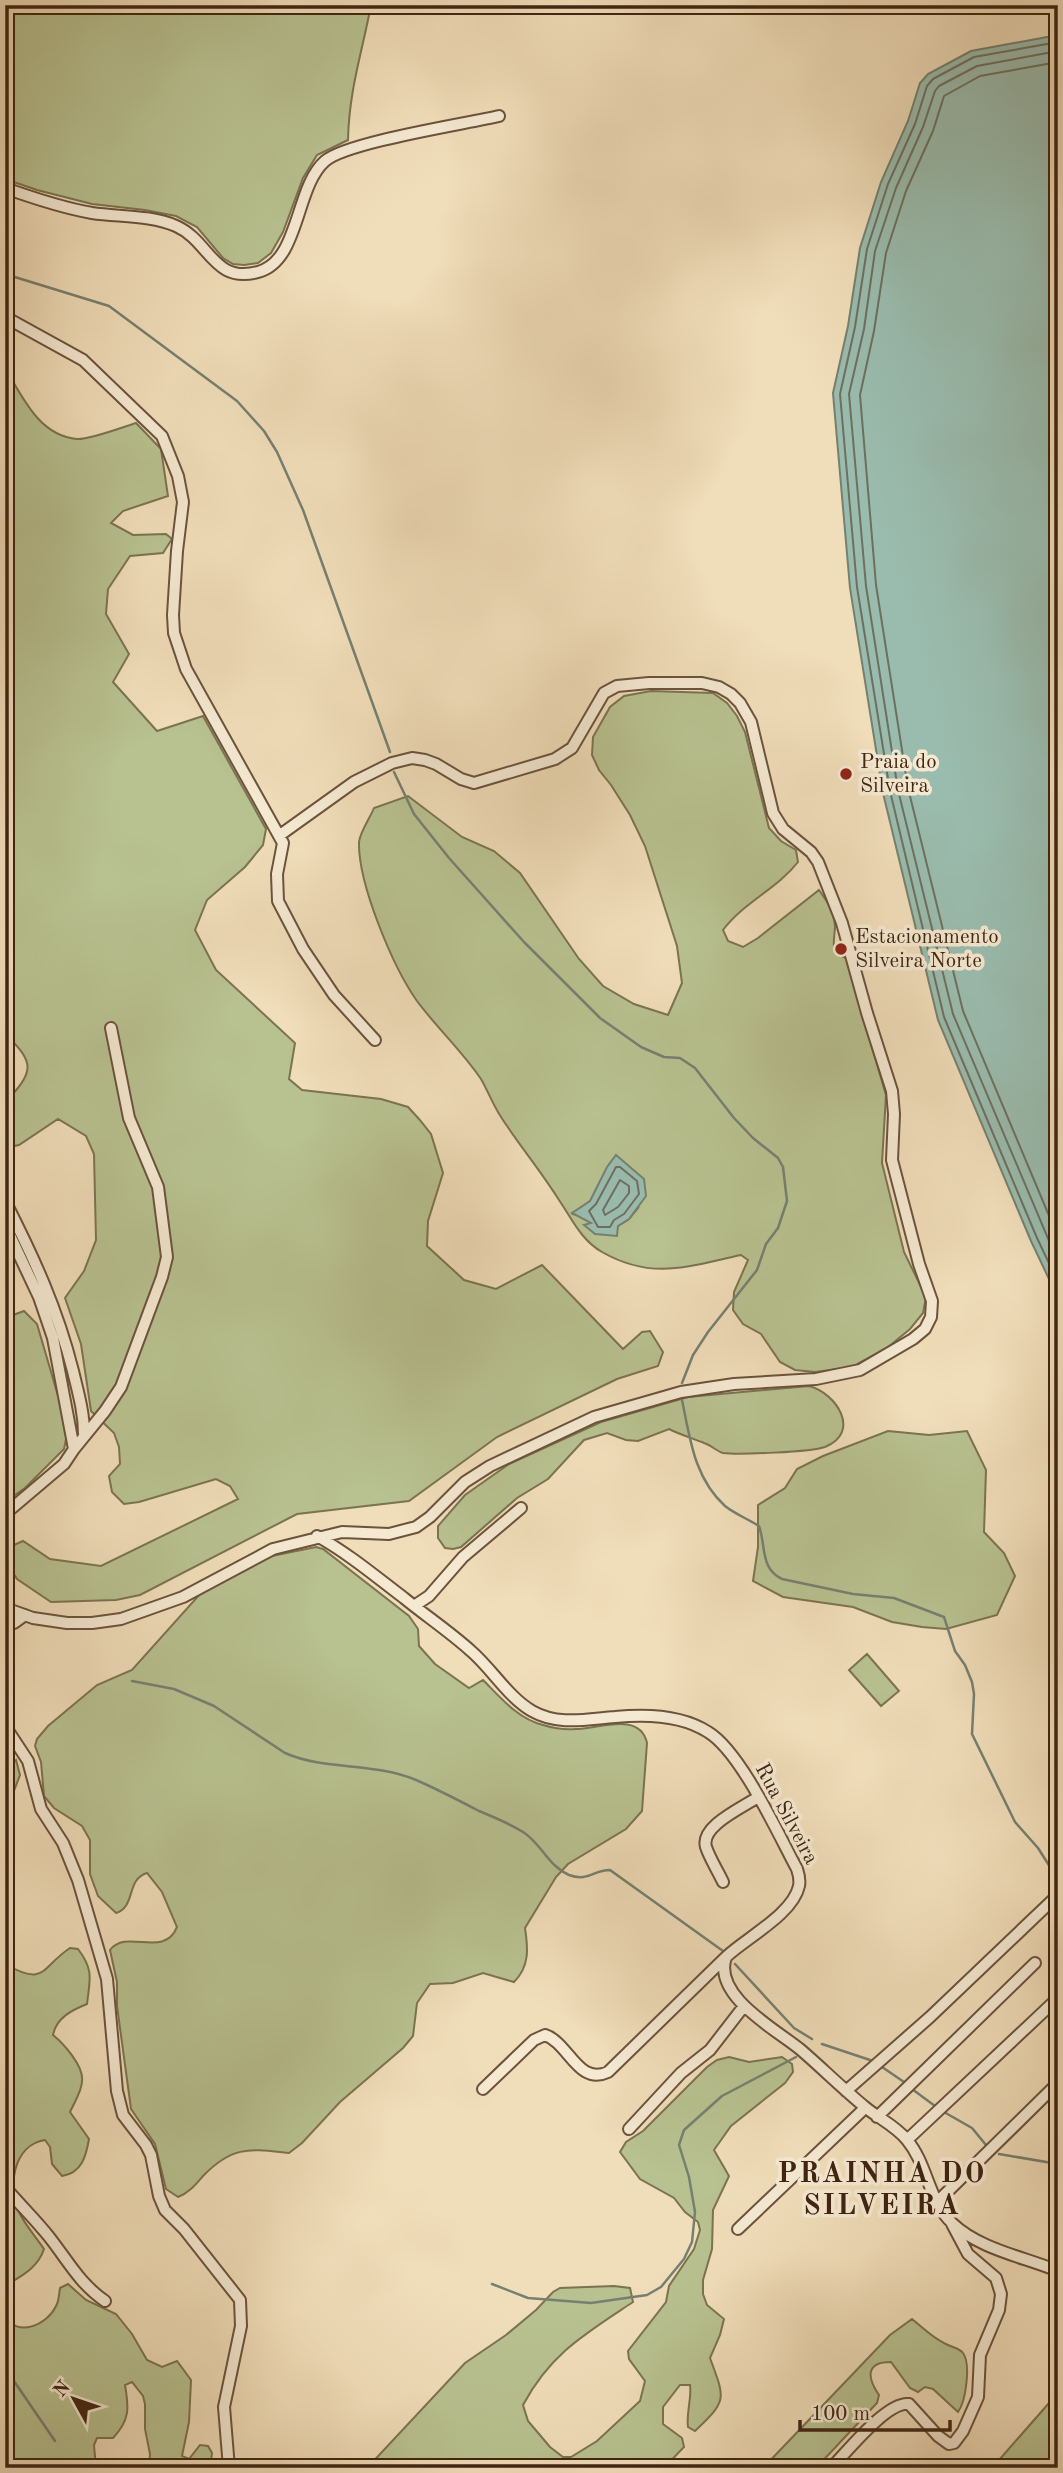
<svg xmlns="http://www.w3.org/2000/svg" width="1063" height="2473" viewBox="0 0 1063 2473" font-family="'Old Standard TT',serif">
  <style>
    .green { fill: #b8c190; stroke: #7c7351; stroke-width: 2; fill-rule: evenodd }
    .water { fill: #9abcae; stroke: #768070; stroke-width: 2 }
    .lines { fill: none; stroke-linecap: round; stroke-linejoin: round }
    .shore { stroke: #6d7060; stroke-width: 2 }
    .stream { stroke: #768070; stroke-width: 2.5 }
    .minor-casing { stroke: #6c533c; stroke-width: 14 }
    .minor { stroke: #f5e9d2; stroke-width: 10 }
    .poi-dot { fill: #8f2418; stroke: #f5e9d2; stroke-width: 2.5 }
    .labels { text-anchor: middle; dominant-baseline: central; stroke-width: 7; stroke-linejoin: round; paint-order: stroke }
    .poi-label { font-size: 21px; fill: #402512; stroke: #f5e9d2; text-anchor: start }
    .street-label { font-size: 21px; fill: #402512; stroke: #f5e9d2 }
    .district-label { font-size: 28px; font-weight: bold; letter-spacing: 2px; fill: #402512; stroke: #f5e9d2 }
  </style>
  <rect width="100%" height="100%" fill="#f0ddb9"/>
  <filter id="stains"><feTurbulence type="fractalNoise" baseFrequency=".00286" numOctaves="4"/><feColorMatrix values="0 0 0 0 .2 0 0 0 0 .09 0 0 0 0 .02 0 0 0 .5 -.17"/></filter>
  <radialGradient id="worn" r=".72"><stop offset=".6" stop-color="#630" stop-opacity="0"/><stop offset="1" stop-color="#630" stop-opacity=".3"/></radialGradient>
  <path class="green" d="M5,5h366c-9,48 -22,85 -23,135l-31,15 -14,23 -20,54 -12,21 -13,10 -14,2 -11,-1 -10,-6 -26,-31 -21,-11 -31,-6 -53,-6 -55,-14 -32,-11z
    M5,368c17,28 34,68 72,71 12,1 46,-12 59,-16l25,26 7,47 -45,15 -12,12 22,12 33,-1 6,5 -9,14 -33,3 -22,33 -2,25 23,40 -16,28 44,49 46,-15 63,113 -3,16 -18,22 -38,33 -12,30 21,40 79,73 -6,36 13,11 79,9 27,8 11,12 12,15 12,39 -15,48 -1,25 37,34 32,9 46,-24 81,84 19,-17 8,-1 13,21 -5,14 -41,13 -120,58 -88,64 -112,13 -157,81 -24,5 -65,2 -34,-23 -12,-19v-11l18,-8 27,18 51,7 137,-67 -8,-13 -14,-7 -77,23 -15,2 -12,-12 -3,-16 11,-12 -1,-17 -5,-14 -23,-22 -10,-67 -16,-46 19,-27 12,-31 -2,-86 -8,-18 -28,-17 -39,26 -14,3v-45c28,-31 32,-39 0,-69z
    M651,691l62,2 14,10 10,13 8,16 24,96 12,13 15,9 2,12c-21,27 -54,40 -75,68l5,11 15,6 15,-9 61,-48c8,11 15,22 16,36 0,14 -7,27 11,32l40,137 -4,68 22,89 22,45 -3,16 -13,16 -23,19 -35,19 -37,5 -20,-2 -15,-8 -19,-28 -18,-10 -10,-14 1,-18 14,-32 -7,-5c-52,11 -88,26 -139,-3 -21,-12 -30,-33 -43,-52 -18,-29 -40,-55 -58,-83 -8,-12 -13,-26 -20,-38 -19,-28 -44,-51 -64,-78 -24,-34 -59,-117 -58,-159 1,-10 11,-24 15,-34l34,-12 54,41 32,14 26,22 59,86 24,27 31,18 34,11 14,-32 -5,-37 -32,-100 -15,-31 -19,-30 -12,-15 -7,-15 1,-18 17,-30 14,-11zM590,1201l48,7 -9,11 -11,7 -45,-12z
    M24,1311l13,13 31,106 -4,19 -39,39 -20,14v-184z
    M809,1386c27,7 53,46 16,61 -14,5 -87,8 -102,6 -7,-2 -12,-8 -19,-10 -12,-5 -23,-8 -35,-14l-31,12 -12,-1 -19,-7 -23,7 -36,39 -31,19 -56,49 -8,2 -8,-1 -7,-10v-12l27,-31 44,-31 92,-42 87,-25z
    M888,1431l41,4 38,-4 19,39 -2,62 20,21 11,23 -18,39 -51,14 -24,-2 -30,-5 -39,-15 -70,-10 -30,-16 5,-34v-42l27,-17 12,-19 26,-13z
    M316,1547l7,2 86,67 9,13 1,17 16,18 34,24 14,-8c18,18 35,39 60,45 10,3 23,5 33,4 22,0 64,-18 71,14l-5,68 -16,18 -58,35 -12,13 -31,51c3,20 5,38 -11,54l-31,-9 -30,10 -23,1 -13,19 -4,33 -10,12 -63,54 -38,41 -13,10c-39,-4 -56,-8 -86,23 -7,8 -14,17 -25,21l-12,-8 -11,-45 -24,-35 -14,-103v-24l-7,-32c17,-22 54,9 67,-23l-15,-35 -15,-19c-21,6 -11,34 -31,40l-18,-17 -8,-22v-34l-8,-14 -28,-18 -10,-12 -3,-34 -6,-16 2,-7 11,-13 49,-41 35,-15 68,-76 67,-37z
    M867,1654l32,37 -18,15 -32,-36z
    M16,1760l4,15 -11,29 4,32 -8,-4v-63z
    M70,1948l8,1c16,21 12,30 9,55 -15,6 -31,14 -34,31 10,8 31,31 29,46 0,10 -8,22 -12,31l19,27c-3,17 -7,34 -27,37l-10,-12 -2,-17 -5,-7c-32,5 -38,48 -26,72 6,13 17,25 25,37 -6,19 -23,27 -39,37v-322c41,23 35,4 65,-16z
    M729,2057l20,5 33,-5 10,7 1,8 -8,11 -54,43 -17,24 15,26 -16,34 -1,39 -9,31v14l4,11 17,14 -4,16 -10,23c15,41 18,42 -15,73l-7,-4c-2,-15 4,-28 2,-42h-10l-17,22v17l19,14 2,9 -20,21h-297l98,-105 41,-28 30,-25 17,-18 7,-4 54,-2 16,2 3,14c-48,32 -82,51 -110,103l5,16 22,26 13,10h8l26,-16 43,-40 5,-20 -16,-22 -1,-8 38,-49 3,-16 25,-37 6,-19 -2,-8 -13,-10 -11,-14 -34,-19 -20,-27 6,-10 17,-11 64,-64 10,-7z
    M68,2284l18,16 30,14 16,20 15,26 15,7 15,-6 14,19 -2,42 -7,34 7,3 11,-14 8,1 4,7 -1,8 -6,7h-56l1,-14 -5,-25v-25l-2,-8 -11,-14 -7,3c4,23 5,35 -12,53h-16l-3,7 2,23h-91v-152c12,22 42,9 51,-10 3,-5 3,-12 4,-18z
    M912,2319c11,9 23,21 36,26 6,3 11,3 15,8 8,11 3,48 -5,59l-25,-23 -8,-2 -7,5 -8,-4 -19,-26c-27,0 -23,17 -12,33l-2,8 -61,65h-53l127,-133z
    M1058,2396v72h-66l57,-65z"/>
  <path class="water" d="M1058,35v1263l-27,-57 -93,-221 -55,-227 -33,-205 -17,-195 15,-67 12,-78 21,-66 27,-61 12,-38 8,-9 43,-23z
    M616,1155l28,24 2,17 -17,23 -11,7 -1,10 -22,-2 -11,-9 7,-2 -19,-10 18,-12 17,-34z"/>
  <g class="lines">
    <path class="shore" d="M1058,42l-84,15 -41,22 -6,7 -12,38 -27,60 -21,65 -12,78 -15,67 17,193 33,204 54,226 93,221 21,44
      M1058,51l-81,15 -38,20 -4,5 -12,36 -27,61 -21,63 -11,78 -15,65 17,192 32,204 55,224 105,248
      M1058,62l-78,14 -36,20 -11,35 -27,60 -20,62 -12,78 -14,64 16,190 32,203 55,223 95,226
      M616,1167h4l17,14 2,13 -15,20 -10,6 -4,7h-12l-9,-16 7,-7z
      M620,1180l9,6v7l-11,14 -13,8 -2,-5z"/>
    <path class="stream" d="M5,274l104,32 128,95 27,30 13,21 26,58 87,242
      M394,772l20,42 35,44 75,84 76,76 41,29 23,10 16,1 15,10 39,50 19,20 25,20 5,9 4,34 -9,27 -12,16 -9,26 -49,62 -15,23 -11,28
      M682,1400c8,38 12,78 43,106 10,8 23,13 34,20 7,19 1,43 23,53l71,15 41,4 50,19 11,34 10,14 7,17 2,12 -2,40 43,88 23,26 14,22 2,21
      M132,1681l42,8 40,17 71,47c41,18 89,9 131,27 21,9 42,20 63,31 14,6 30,12 44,21 18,11 25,34 46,43 19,7 24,-5 41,-5l113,81
      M735,1964l59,64 18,11
      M822,2044l48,16
      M882,2067l22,15
      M912,2089l23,17
      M944,2112l28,16 14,17
      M999,2154l59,10
      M492,2284l36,14 63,5 56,-8 14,-8 23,-28 8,-17 3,-30 -6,-35 -10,-32 5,-15 38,-34 74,-39
      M5,2368l50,73"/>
    <g class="minor-casing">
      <path id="minor" d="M5,188c28,10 58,20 87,25 27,4 59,2 84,13 34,15 37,58 82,46 42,-11 37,-85 67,-111 22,-19 140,-37 174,-45
        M5,317l78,43 79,76 16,40 5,26 -6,49 -4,64 1,18 12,36 97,174 -6,31 1,27 25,48 31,46 41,45
        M5,1201c29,57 52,107 68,170 5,21 11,41 11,63
        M5,1225l34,72 14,41 21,111 -10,15 -59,50
        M74,1449l31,-38 16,-24 41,-110 5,-20 -9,-70 -29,-69 -18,-90
        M317,1536c32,18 58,40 87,62 22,18 46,34 67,53 21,18 37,46 61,60 26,15 55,8 83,6 30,-3 67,-2 93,15 33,20 70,102 89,137 2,6 3,12 2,17 -6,28 -53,52 -73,71 -14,39 51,73 75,93 22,19 42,39 64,57 13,11 31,19 42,33 21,25 21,60 45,83 27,26 72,34 106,48
        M414,1606l15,-10 34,-39 58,-49
        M5,1608l28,10 34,5h25l29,-4 62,-22 90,-48 69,-17 47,2 27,-7 14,-10 35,-35 25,-16 104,-49 87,-25 53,-8 82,-5 44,-9 53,-31 12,-10 6,-12 1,-16 -13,-37 -27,-104 2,-46 -2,-23 -25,-78 -25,-90 -24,-61 -7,-10 -28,-23 -10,-16 -22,-91 -11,-19 -9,-9 -12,-7 -17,-4h-53l-32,3 -13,7 -32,55 -17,11 -81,24 -13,-4 -25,-15 -11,-4 -13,-2 -20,5 -38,19 -74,53
        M5,1624l9,-1 11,-8
        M5,1726l23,35 13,48 22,34 15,37 29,99 10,112 6,24 23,30 5,10 8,41 6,14 19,19 56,71 1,26 -17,81 5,61
        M723,1882c-5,-11 -13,-23 -17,-35 -6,-21 36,-39 52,-50
        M483,2089l51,-49 11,-5c24,8 33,51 63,37l118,-115
        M846,2091l84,-74 128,-122
        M877,2117l158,-154
        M629,2129l52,-56 29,-23 34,-44
        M907,2140l151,-142
        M5,2187c14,17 31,33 45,51 18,23 30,46 55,63
        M936,2203l122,-120
        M738,2229l127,-121
        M831,2468c16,-16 56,-67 78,-64l29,32 11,8 5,-1 9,-12 15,-34 2,-42 19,-45 2,-16 -5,-16 -28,-24 -16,-30"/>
    </g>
    <use href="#minor" class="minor"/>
  </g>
  <g class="poi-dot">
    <circle cx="846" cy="774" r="7"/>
    <circle cx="841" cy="949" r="7"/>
  </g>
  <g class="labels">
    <g class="poi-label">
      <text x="860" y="762">Praia do<tspan x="860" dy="24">Silveira</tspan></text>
      <text x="855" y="937">Estacionamento<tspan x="855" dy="24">Silveira Norte</tspan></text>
    </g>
    <g class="street-label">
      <text transform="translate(786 1814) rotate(62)">Rua Silveira</text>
    </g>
    <g class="district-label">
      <text x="882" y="2175">PRAINHA DO<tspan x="882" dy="32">SILVEIRA</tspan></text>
    </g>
  </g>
  <rect width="1063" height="2473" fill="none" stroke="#f0ddb9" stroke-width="28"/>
  <rect x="7" y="7" width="1049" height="2459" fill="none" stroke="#402512" stroke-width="3.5"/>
  <rect x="14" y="14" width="1035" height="2445" fill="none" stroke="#402512" stroke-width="2"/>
  <g transform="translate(74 2399) rotate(310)" stroke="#f5e9d2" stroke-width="5" paint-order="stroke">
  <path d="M0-5L12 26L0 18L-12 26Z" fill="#402512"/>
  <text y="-10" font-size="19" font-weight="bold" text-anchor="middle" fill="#402512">N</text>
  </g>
  <path d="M800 2420v10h150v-10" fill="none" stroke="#402512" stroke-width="3.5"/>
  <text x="811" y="2420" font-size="21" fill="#402512" stroke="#f5e9d2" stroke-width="5" paint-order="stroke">100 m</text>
  <rect width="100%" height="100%" filter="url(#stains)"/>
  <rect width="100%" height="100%" fill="url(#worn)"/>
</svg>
